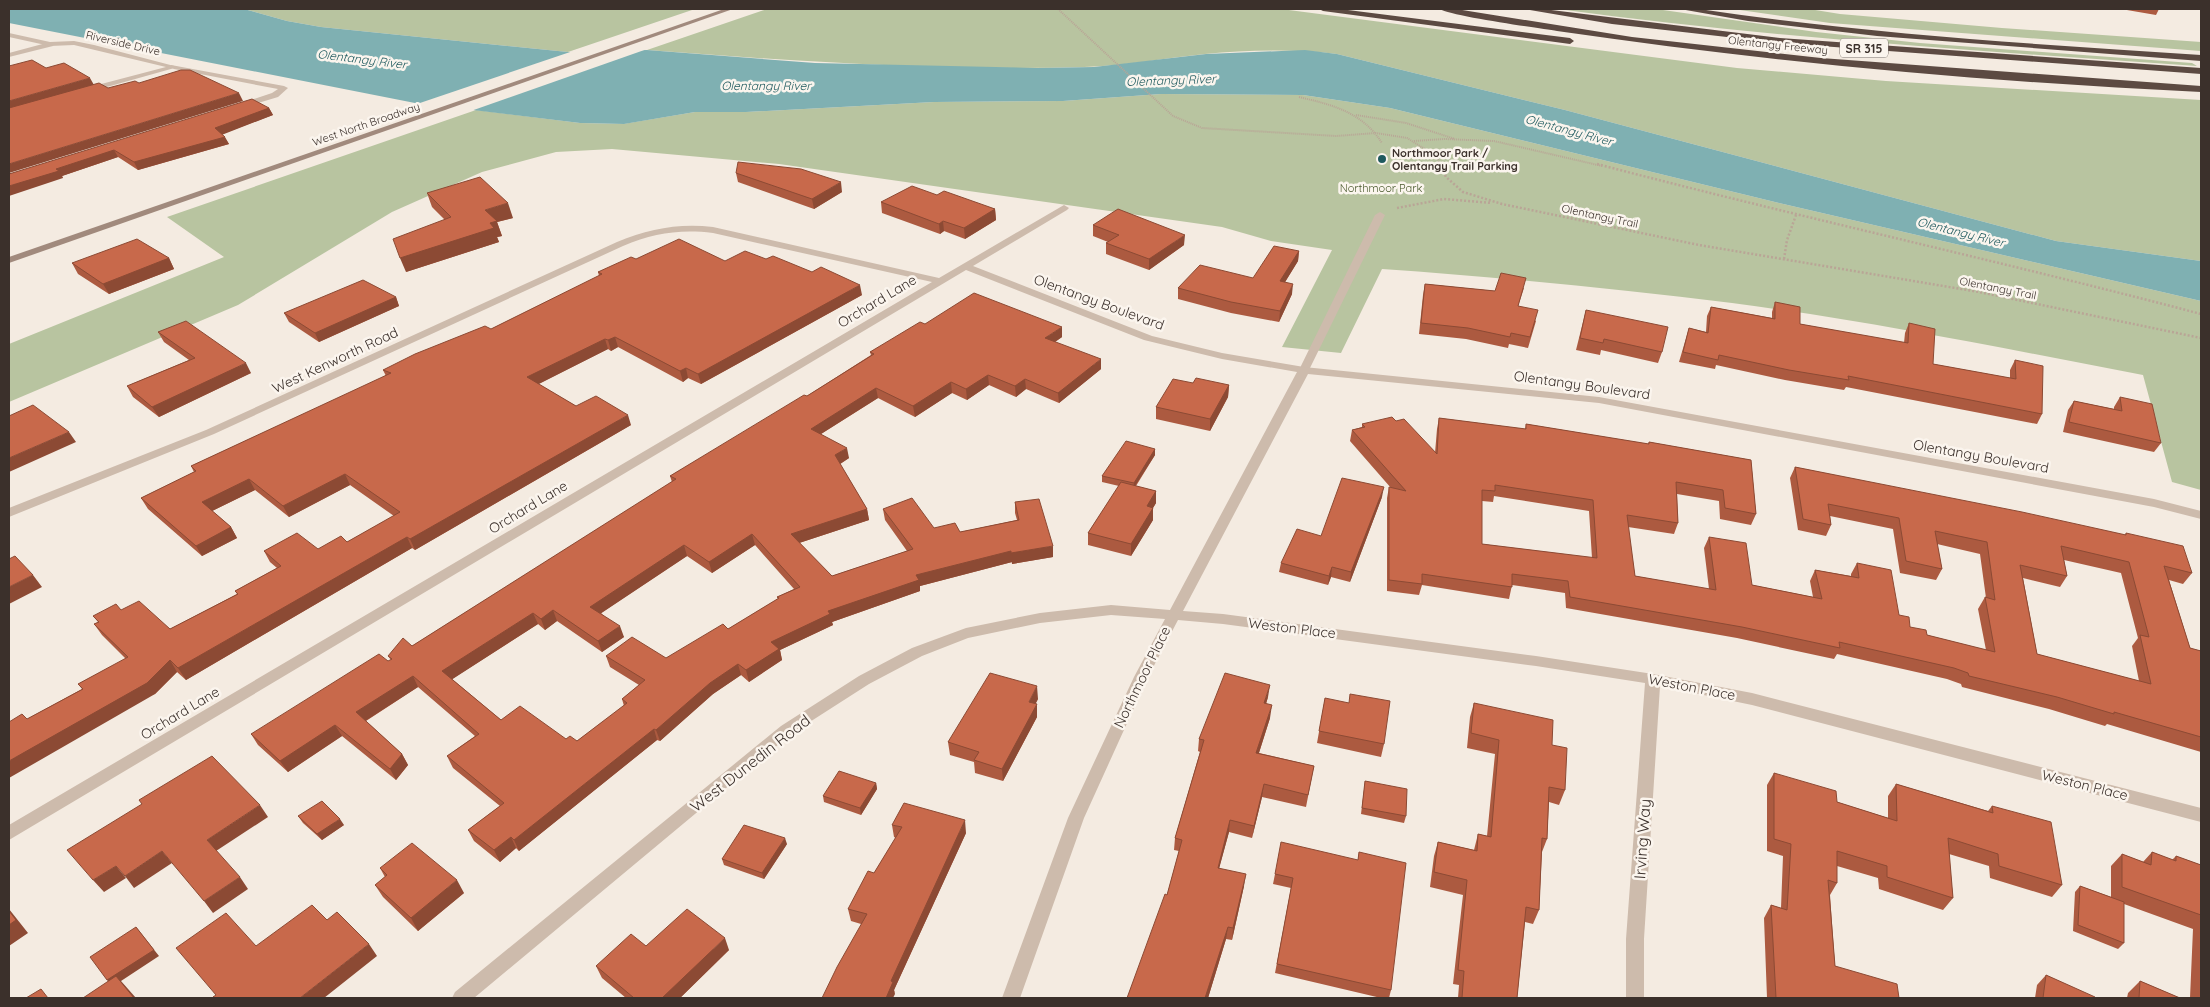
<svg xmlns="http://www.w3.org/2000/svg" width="2210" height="1007" viewBox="0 0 2210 1007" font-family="Quicksand,sans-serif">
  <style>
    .green { fill: #b8c4a0 }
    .water { fill: #7fb0b2 }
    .pier { fill: #f4ebe1 }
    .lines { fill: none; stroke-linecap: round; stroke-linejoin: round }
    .path-far1 { stroke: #b9a596; stroke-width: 2; stroke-dasharray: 1 1; stroke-linecap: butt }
    .path { stroke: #b9a596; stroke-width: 2.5; stroke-dasharray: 2 2; stroke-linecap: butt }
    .lane { fill: #cdbbac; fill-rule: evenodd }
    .street { fill: #cdbbac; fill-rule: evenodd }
    .secondary { fill: #a18a7d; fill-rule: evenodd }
    .highway { fill: #5c4a42; fill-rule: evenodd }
    .wall { fill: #ac5a40; fill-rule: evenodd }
    .shaded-wall { fill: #8c4a34 }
    .building { fill: #c8694b; stroke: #8c4a34; fill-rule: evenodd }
    .poi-dot { fill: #1f5a5e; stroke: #fbf5ee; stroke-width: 2 }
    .labels { text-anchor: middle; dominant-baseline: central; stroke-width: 5; stroke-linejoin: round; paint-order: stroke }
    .far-street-label { font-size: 11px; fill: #3b302b; stroke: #fbf5ee }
    .far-poi-label { font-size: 11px; font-weight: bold; fill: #3b302b; stroke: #fbf5ee; text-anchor: start }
    .far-park-label { font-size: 11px; fill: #4a5a2e; stroke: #fbf5ee }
    .shield { fill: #fbf5ee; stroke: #756b66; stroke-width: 1 }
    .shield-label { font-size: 12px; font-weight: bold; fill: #3b302b }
    .far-water-label { font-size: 12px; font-style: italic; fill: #1f5a5e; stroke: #fbf5ee }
    .street-label { font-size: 14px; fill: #3b302b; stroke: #fbf5ee }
    .near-street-label { font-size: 16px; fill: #3b302b; stroke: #fbf5ee }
  </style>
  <rect width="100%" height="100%" fill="#f4ebe1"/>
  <path class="green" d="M244,9h451l-127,43 -247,-25 -34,-6z
    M767,9h514l456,59 149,13 315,19v161l-145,-20 -491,-131 -228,-56c-44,-5 -89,-4 -132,0 -40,4 -80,12 -121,13 -146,4 -292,-6 -437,-17z
    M1558,9h98l160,23 104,11 272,20 5,3c-214,-15 -427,-28 -639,-57z
    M1733,9h76l31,5 162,14 199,14v9l-371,-28z
    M1161,94l142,1 87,13 389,95 422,98v189l-29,-8 -29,-107c-136,-26 -273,-54 -411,-72 -116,-14 -233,-26 -350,-34l-41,84 -59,-6 50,-97 -61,-9 -49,-14 -443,-63 -167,-15 -56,3 -74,20 -90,40 -154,93 -229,97v-58l215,-87 -57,-40 309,-107 104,13 43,1 72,-12h51l188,-10 129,-1z"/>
  <path class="water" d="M9,9h235l43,12 34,6 247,25 79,-2 168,13 222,5 57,-1 112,-13 99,-4 32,4 228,56 491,131 145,20v40l-422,-98 -389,-95 -87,-13 -142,-1 -98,7 -129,1 -188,10h-51l-71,12 -44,-1 -165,-20 -406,-80z"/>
  <path class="pier" d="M650,48l-182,64 -54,-7 165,-56z"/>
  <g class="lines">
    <path class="path-far1" d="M1058,9l115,107 29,12 134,8 40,-3 31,5 29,18 5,10
      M1299,97c34,8 63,15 83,46
      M1356,115l50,8 49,16
      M1414,141l30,-2 50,2 108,25"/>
    <path class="path" d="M1440,164l6,13 17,15 39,12 197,41 280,47 222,46
      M1597,164c201,53 404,97 604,150
      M1397,208l47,-9 48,4
      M1784,259l3,-19 9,-25"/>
    <path class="lane" d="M50,42l4,2 -1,2 -44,11v-4z
      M171,65l113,21 4,2 -10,9 -36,11 -4,-2 1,-2 33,-11 6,-4 -104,-20 -4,-2z
      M1380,212l5,3 -76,155 -1,2h-8l-1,-2 76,-155z"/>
    <path class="street" d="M9,33l41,9 24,-1 20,4 84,22 -89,25h-3v-4l80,-21 -92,-22 -24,1 -41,-9z
      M1064,205l5,3 -2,2 -94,56 179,70 70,17 82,14 295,30 555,102 47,12v8l-47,-12 -555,-104 -291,-29 -125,237 40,3 313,42 117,18 99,19 449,115v14l-449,-117 -92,-19 -16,253v59h-18v-59l19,-256 -109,-17 -313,-42 -45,-4 -30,57 -64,141 -64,180h-18l66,-180 66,-141 31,-58 -54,-4 -71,8 -72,15 -46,18 -53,28 -78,50 -317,264h-22l3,-6 326,-266 78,-50 53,-28 54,-20 74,-15 71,-8 59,5 127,-238 -75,-13 -78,-19 -178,-70 -957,570v-15l923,-543 -219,-49c-33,-4 -59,0 -90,13l-409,188 -205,83v-9l197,-78 411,-188c32,-13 61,-19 96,-15l226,51z"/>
    <path class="secondary" d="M724,9h9l-724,254v-6z"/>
    <path class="highway" d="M1319,9h21l230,29 4,3 -4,3 -247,-33z
      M1440,9h16l176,28 189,21 380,28v6c-215,-10 -431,-30 -644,-61 -19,-3 -107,-15 -117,-22z
      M1524,9h19l237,29 421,30v6l-421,-31 -168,-19z
      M1680,9h19c166,25 334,35 502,46v6l-324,-25 -129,-15z"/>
  </g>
  <path class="wall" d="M2121,9h38l-3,6z
    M269,108l4,7 -51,19 7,10 -91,26 -20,-13 -56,19 1,2 -54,-4z
    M736,173l106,19 -28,17 -76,-27z
    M427,193l86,25 -16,4 5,14 -5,1 2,5 -93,30 39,-52 -13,-13z
    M937,195l58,14 1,11 -31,19 -21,-8 -4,3 -58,-21 -1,-11z
    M1093,225l91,20 -35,25 -43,-16v-11l2,-1 -15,-6z
    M1299,251l-1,10 -13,21 7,12 -13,28 -48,-9 -53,-14v-11l75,-10z
    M169,258l5,11 -65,25 -31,-20 -6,-11z
    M636,259l89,2 41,-2 96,36 -161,89 -13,-6 -5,4 -65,-35 -7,4 -3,-2 -70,35 38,22 55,19 -216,125 -3,-2 -226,132 -9,-8 -22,22 -128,25 55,-30 -4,-5 48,-25 -24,-24 -8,-11 4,-2 -5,-6 28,-6 49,19 67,-35 -2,-3 42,-23 -7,-6 -6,-11 54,-2 29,-7 47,-26 -44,-31 -61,32 -34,-27 -43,21 19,16 6,11 -35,18 -54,-47 -7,-11 53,-26 -3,-6 195,-90 -3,-6 108,-41 108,-53 -1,-4z
    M1425,284l70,7 29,-3 -6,18 18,15 -8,27 -19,-4 -1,4 -42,-9 -47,-5 4,-39z
    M396,297l3,9 -80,36 -30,-20 -5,-9z
    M1775,302l25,22 104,19 1,-10 4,-10 24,41 77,14v-8l5,-10 27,54 -5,10 -191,-37 -2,3 -59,-10 -69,-15 -1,4 -36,-7 10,-34 17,4 1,-16 4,-9 61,11v-6z
    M1586,310l76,42 -4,11 -57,-13 -1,5 -24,-5z
    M925,324l137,13 -7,5 46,27 -42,34 -33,-14 -10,8 -27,-12 -22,15 -15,-7 -37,24 -37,-19 -57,36 28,24 -9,6 27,45 2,11 -70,23 33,33 75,-25 -22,-31 -2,-11 51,19 26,4 57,-12 -2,-7v-11l38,55 -41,7v-2l-92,24v5l-88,31 1,3 -53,25 2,10 -33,22 -8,-7 -28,19 -53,47 -3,-1 -138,111 -3,-3 -16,14 -26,-21 -6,-11 32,-24 -47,-38 -6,-12 28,-20 -57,-49 -52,34 36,33 6,11 -12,15 -54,-44 -54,36 -30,-27 -7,-11 140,-74 -3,-4 24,-10 260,-164 -2,-6 137,-80 64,-41 -1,-3zM755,545l39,44 -17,8 1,2 -50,30 -62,29 -60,-2 4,11 29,18 -17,14 2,7 -47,35 -11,-2 -65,-19 -49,-41 86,-55 7,6 12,-9 45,31 22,-15 -23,-24 86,-57 25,17z
    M158,332l93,41 -92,44 -26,-20 -6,-11 62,-26 -25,-18z
    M1193,383l36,2 -1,12 -18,34 -54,-12v-12z
    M2120,397l41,46 -7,9 -91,-20 5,-22 6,-9 40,8v-2z
    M1439,418l86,11 1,-5 122,20 1,-2 102,18 5,54 -5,11 -31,-6 -1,-18 -42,-7 1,29 -4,11 -46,-7 7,49 74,13 -5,-41 5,-11 43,48 61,12 -3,-16 5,-11 36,6v-2l6,-11 42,52 11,12 17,8 59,15 -8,-41 7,-12 1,1 -6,-44 -43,-10 5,25 -6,11 -36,-7 -7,-44 -63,-13 1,9 -5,11 -28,-6 -8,-52 5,-11 330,68 1,-2 66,40 -9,11 -14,-4 21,68 11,3v101l-94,-28 -2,2 -56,-17 -87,-22 -1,-3 -14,-5 -110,-25 -3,5 -97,-21 -171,-30 -1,-15 -53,-8 -3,14 -87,-14 -3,10 -32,-4v-93l2,-11 2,1 -41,-47 2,-11 10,-3v-3l34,-3 39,32 2,-24zM1494,496l95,15 3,47 -110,-14v-43l11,1zM2064,560l57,13 17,65 -6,8 7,35 -102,-27 -14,-76 37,9 7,-11z
    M1155,449v6l-19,31 20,5v12l-3,5v12l-22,36 -43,-11v-12l31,-47 -17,-4v-6z
    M1382,497l-32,85 -19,-5 -3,8 -49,-13 2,-9z
    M1268,697l-2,7 4,14 -11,35 55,13 -8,41 -44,-10 -10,41 -23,-6 -10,36 25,18 -12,54 -6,-1 -18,59h-81l40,-103 12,-44 -5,-1 1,-12 25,-86 -2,-1 1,-12z
    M1325,698l59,46 -3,13 -64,-14z
    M1038,699l-3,5 2,13 -34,64 -28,-8 -1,-11 -24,-7 -2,-13z
    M1474,703l78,42 13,45 -6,15 -10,-3 -2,37 -5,13 -3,58 -6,14 -8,-2 -8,76h-59l1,-13 -6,-1 10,-89 -33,-8 4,-31 4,-14 36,8 4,-16 9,2 8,-82 -28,-6 3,-31z
    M1774,773l63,29 51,16v-22l8,-12 92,27 4,-5 70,79 -10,12 -62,-19 -1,-12 -40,-12 4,44 -10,12 -64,-21 -1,-11 -41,-12v17l-7,12 5,71 64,32h-132l-3,-80 7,-13 10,3 2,-52 -16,-5v-66z
    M1365,781l41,35 -2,7 -43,-9z
    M876,783l1,6 -16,26 -37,-13 -1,-6z
    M298,816l46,9 -22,15 -19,-17z
    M892,825l74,8 -72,157 1,4 -34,-70 -10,-3 -3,-12 26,-36 22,-35 -2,-1z
    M787,844l-23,35 -40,-14 -2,-6z
    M1359,852l32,138 -2,8h-8l-106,-25 16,-85 -18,-4 2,-10 83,-14z
    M2152,852l20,8 4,-4 25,9v133h-11l3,-69 -69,-25v39l-6,6 -45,-18 2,-39 5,-6 31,11v-31l11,-12 21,8z
    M380,868l84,25 -46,38 -35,-34 -8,-12 10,-8z
    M646,946l83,4 -49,48h-54l-24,-20 -6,-12z
    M2046,975l49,23h-60l2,-13z
    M2140,981l40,17h-53l1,-5z"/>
  <path class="shaded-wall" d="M90,78l4,7 -85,24v-8z
    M239,93l4,8 -234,72v-9z
    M269,108l4,7 -54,21 -4,-8z
    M225,137l4,7 -91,26 -4,-8z
    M114,150l4,7 -56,19 1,2 -54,18v-10l47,-17z
    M841,182l1,10 -28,17 -2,-10z
    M508,203l5,15 -16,4 5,14 -5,1 2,5 -93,30 -6,-14 85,-48z
    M995,209l1,11 -31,19 -1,-11z
    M943,221l1,10 -4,3 -1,-10z
    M1185,235l-1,10 -35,25v-11z
    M1299,251l-1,10 -19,31 1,-11z
    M169,258l5,11 -65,25 -6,-10z
    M1293,284l-1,10 -13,28 1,-11z
    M860,285l2,10 -161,89 -3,-10z
    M396,297l3,9 -80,36 -4,-9z
    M1062,327v10l-16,11 -1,-10z
    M615,337l3,10 -7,4 -3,-11z
    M605,339l3,10 -77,39 -4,-11z
    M1101,359v10l-42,34 -1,-10z
    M246,363l5,10 -92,44 -7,-10z
    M686,368l2,10 -5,4 -3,-11z
    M988,375l1,10 -22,15 -1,-11z
    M1025,379l1,10 -10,8 -1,-11z
    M951,382l1,11 -37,24 -2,-11z
    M1229,385l-1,12 -18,34v-12z
    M876,388l2,10 -65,41 -2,-10z
    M628,415l3,10 -216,125 -5,-11z
    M69,432l7,10 -67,30v-14z
    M847,448l2,10 -12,8 -2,-11z
    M1155,449v6l-22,34 1,-6z
    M345,474l5,11 -61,32 -6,-11z
    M249,479l6,11 -47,23 -6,-11z
    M1384,487l-2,10 -32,85 1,-10z
    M1156,491v12l-10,16 1,-13z
    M1153,508v12l-22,36v-12z
    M867,509l2,11 -76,25 -2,-11z
    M231,527l6,11 -35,18 -6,-10z
    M752,534l3,11 -43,28 -3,-11z
    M407,537l5,11 -226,132 -8,-12z
    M684,545l3,11 -93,62 -4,-11z
    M1053,546v11l-41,7 -1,-11z
    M1011,551l1,11 -92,24v5l-88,31 1,3 -53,25 2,10 -33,22 -3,-12 25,-28 57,-31 88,-36z
    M1332,567l-1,10 -3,8 1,-9z
    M33,575l9,12 -33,17v-17z
    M553,610l4,11 -12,9 -4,-11z
    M533,613l5,11 -90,58 -6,-11z
    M620,626l4,11 -22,15 -4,-11z
    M170,660l7,12 -22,22 -146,84v-17z
    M738,664l3,11 -28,19 -53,47 -4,-11 54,-47z
    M413,676l5,11 -56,36 -6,-11z
    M1270,685l-2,12 -6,19 2,-13z
    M1037,686l1,13 -8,16 -1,-13z
    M1037,704v13l-34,64 -1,-12z
    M1272,705l-2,13 -15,47 1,-12z
    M335,725l7,11 -54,36 -8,-11z
    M654,729l3,11 -138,111 -5,-11z
    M402,754l6,11 -12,15 -6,-11z
    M876,783l1,6 -16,26 -1,-7z
    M1264,784l-2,13 -10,41 2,-12z
    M260,805l8,12 -52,34 -9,-11z
    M340,819l4,6 -22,15 -5,-6z
    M965,820l1,13 -72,157 1,4 -2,4h-7l5,-17z
    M1230,820l-1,12 -13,48 2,-12z
    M511,837l5,11 -16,14 -6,-12z
    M785,838l2,6 -23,35 -2,-6z
    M162,851l10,12 -38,25 -9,-12z
    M116,866l10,12 -22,14 -11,-12z
    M1246,874l-2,12 -12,54 1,-12z
    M240,877l8,12 -35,24 -9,-12z
    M457,880l7,13 -46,38 -7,-13z
    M9,909l19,24 -19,13z
    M136,927l23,29 -38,25 15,17h-2l-21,-11 -6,-7z
    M1228,927l-2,12 -18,59h-3z
    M725,938l4,12 -49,48h-18z
    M369,944l8,12 -53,42h-24z"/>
  <path class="building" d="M32,60l14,8 18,-5 26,15 -81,23v-35z
    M181,70h9l49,23 -230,71v-56l90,-25 9,5 27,-7 4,2z
    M252,99l17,9 -54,20 10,9 -91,25 -20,-12 -58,19 3,2 -50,15v-12z
    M738,162l63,7 40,13 -29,17 -76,-26z
    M480,177l28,26 -23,7 12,11 -7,2 4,5 -94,30 -7,-19 58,-22 -24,-24z
    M912,186l25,9 7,-4 51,18 -31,19 -21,-7 -4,3 -58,-22z
    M1118,209l67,26 -36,24 -43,-16 13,-8 -26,-10z
    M137,239l32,19 -66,26 -31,-21z
    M679,239l46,22 20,-10 21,8 7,-3 39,16 9,-5 39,18 -162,89 -12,-6 -6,3 -65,-34 -7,3 -3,-1 -78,38 49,29 20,-10 32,19 -218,124 -3,-2 -229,131 -8,-8 -23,23 -138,78v-39l13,-8 5,5 56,-30 -5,-5 50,-27 -34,-33 5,-2 -6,-6 23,-12 5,6 18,-9 31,28 68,-35 -3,-3 46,-25 -17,-15 33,-18 21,16 23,-13 6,6 53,-30 -55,-38 -62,32 -34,-27 -47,23 29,25 -35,19 -55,-48 55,-27 -5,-5 200,-93 -8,-3 32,-16 70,-28 6,3 111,-55 -4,-2 33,-15 5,2z
    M1274,246l25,5 -19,30 13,3 -13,27 -49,-9 -53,-14 22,-23 53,13z
    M1501,273l25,5 -8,28 20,4 -8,27 -19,-4 -1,4 -42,-9 -47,-5 4,-39 70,7z
    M363,280l33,17 -81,36 -31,-20z
    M974,293l88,34 -17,11 56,21 -43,34 -33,-14 -10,7 -27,-11 -22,14 -15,-7 -38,24 -37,-18 -65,41 36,19 -12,7 32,54 -76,25 41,42 81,-27 -30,-40 29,-11 22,30 21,-5 5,9 59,-12 -4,-18 24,-3 14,47 -42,7v-2l-95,24 3,5 -91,31 2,3 -59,28 8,7 -33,21 -8,-6 -28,19 -54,47 -2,-1 -140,111 -3,-3 -17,13 -26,-20 36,-27 -57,-47 32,-22 -66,-58 -57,36 46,42 -12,15 -55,-44 -55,36 -29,-27 128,-80 9,7 4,-2 -4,-3 15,-18 9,8 264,-167 -6,-3 134,-81 3,1 67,-42 -4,-2 50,-30 5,2zM752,534l48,53 -23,10 2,1 -51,31 -5,-5 -57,34 -34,-21 -26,19 39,24 -23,19 5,4 -50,38 -7,-5 -4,3 -46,-33 -19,14 -59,-49 91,-58 8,6 12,-9 45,31 22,-15 -30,-19 94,-62 25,17z
    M1775,302l25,5v17l108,19 1,-20 26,6 -2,35 83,15 -1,-19 28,6 -1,48 -194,-38 1,4 -60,-10 -70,-15 -1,5 -35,-8 6,-24 19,5 3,-26 64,12z
    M1586,310l82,17 -6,25 -58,-13 -1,4 -23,-5z
    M186,321l60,42 -94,44 -25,-21 68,-28 -37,-26z
    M1196,378l33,7 -19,34 -54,-12 17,-28 20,4z
    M2120,397l32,7 9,39 -92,-21 5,-21 48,10z
    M33,405l36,27 -60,26v-28h1l-1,-1v-13z
    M1392,417l4,4 8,-2 33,35 2,-36 87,11v-5l123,20v-2l102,18 5,54 -31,-6 -2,-18 -47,-8 2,41 -51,-8 8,61 81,14 -7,-53 37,6 6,42 70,14 -7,-29 44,8 -2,-15 34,7 8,45 10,2 1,10 16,3 1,5 68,17 -10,-55 10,3 -8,-58 -52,-11 7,38 -36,-8 -7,-43 -71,-14 3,21 -28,-6 -8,-52 227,45 104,23v-2l57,13 9,27 -28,-7 26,82 11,3v86l-87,-25v2l-57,-17 -88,-21 -1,-3 -14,-5 -115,-26 1,6 -98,-21 -172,-30 -2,-16 -56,-7v13l-90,-13v10l-33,-4v-93l17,4 -54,-61 13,-3 -3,-3zM1495,485l98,15 4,58 -115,-14v-54l13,1zM2061,546l68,16 20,75 -9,-2 11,49 -114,-30 -17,-89 47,11z
    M1126,441l29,8 -21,34 -32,-7z
    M1342,478l42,9 -33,85 -19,-5 -3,9 -48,-13 16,-34 24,7z
    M1121,482l35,9 -9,15 6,2 -22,36 -43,-11z
    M15,556l18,19 -24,12v-28z
    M990,673l47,13 -8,16 8,2 -35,65 -28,-9 5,-8 -31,-10z
    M1225,673l45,12 -6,18 8,2 -16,48 58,13 -6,29 -44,-11 -10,42 -24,-6 -12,48 28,6 -13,54 -5,-1 -23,71h-78l38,-104 2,1 15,-55 -7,-2 29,-98 -5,-1z
    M1350,694l40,7 -6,43 -65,-13 6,-33 24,5z
    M1474,703l79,17 -1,25 15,3 -2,42 -16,-3 -2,52 -5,-1 -3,72 -13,-3 -9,91h-55l2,-27 -6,-1 9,-90 -33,-8 4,-30 39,9 1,-17 13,3 8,-97 -28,-7z
    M212,756l48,49 -53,35 33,37 -36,24 -42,-50 -37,25 -9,-10 -23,14 -26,-30 75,-46 -3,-4z
    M839,771l37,12 -16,25 -37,-12z
    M1774,773l62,18 1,11 60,19 -1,-37 97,29 -1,-7 59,16 11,63 -63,-19 -1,-12 -50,-16 5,60 -66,-21v-11l-50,-15v32l-9,-3 7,86 62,18 2,14h-123l-5,-93 16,5 4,-66 -17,-5z
    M1365,781l42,8 -1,27 -44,-8z
    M322,801l18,18 -23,15 -19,-18z
    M904,803l61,17 -74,161 2,1 -7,16h-64l15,-31 30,-53 -19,-5 20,-38 6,2 28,-46 -10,-2z
    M744,825l41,13 -23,35 -40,-14z
    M1281,842l77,18 1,-8 47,11 -15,127 -114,-26 16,-86 -18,-4z
    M412,843l45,37 -46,38 -36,-33 12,-10 -7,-7z
    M2152,852l24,9v-5l25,9v50l-79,-28v-33l29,11z
    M2080,886l44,16v41l-46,-18z
    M312,905l15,15 10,-8 32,32 -69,54h-85l-2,-1 3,-2 -40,-47 50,-35 30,33z
    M687,909l38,29 -63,60h-28l-38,-32 35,-32 15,12z
    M9,911l7,9 -7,5z
    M136,927l18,23 -47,30 -17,-23z
    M2046,975l49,22v1h-52z
    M116,976l18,22h-51z
    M2140,981l40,17h-41z
    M41,989l7,9h-22z"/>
  <circle class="poi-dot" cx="1382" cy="159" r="5"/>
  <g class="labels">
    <g class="far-street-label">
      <text transform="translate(123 43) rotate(13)">Riverside Drive</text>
      <text transform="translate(1778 45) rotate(6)">Olentangy Freeway</text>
      <text transform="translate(366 124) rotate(-19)">West North Broadway</text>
      <text transform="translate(1600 216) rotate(12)">Olentangy Trail</text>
      <text transform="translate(1998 288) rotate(11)">Olentangy Trail</text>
    </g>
    <g class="far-poi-label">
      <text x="1392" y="153">Northmoor Park /<tspan x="1392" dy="13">Olentangy Trail Parking</tspan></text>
    </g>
    <g class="far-park-label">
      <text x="1381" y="188">Northmoor Park</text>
    </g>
    <rect class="shield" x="1840" y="38.5" width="48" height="19" rx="4"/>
    <g class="shield-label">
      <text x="1864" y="48">SR 315</text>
    </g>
    <g class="far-water-label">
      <text transform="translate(362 59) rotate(7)">Olentangy River</text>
      <text transform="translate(1171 80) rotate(-2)">Olentangy River</text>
      <text x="766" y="85">Olentangy River</text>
      <text transform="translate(1569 130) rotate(15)">Olentangy River</text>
      <text transform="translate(1961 232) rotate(14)">Olentangy River</text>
    </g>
    <g class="street-label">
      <text transform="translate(877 301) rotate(-31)">Orchard Lane</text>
      <text transform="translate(1099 302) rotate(20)">Olentangy Boulevard</text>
      <text transform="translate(335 360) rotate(-25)">West Kenworth Road</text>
      <text transform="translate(1582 385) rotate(8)">Olentangy Boulevard</text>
      <text transform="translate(1981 456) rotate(10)">Olentangy Boulevard</text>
      <text transform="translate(528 507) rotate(-31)">Orchard Lane</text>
      <text transform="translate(1292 628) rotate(7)">Weston Place</text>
      <text transform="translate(1142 677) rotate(-64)">Northmoor Place</text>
      <text transform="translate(1692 687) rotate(11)">Weston Place</text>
      <text transform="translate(180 713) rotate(-31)">Orchard Lane</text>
      <text transform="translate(2085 785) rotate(14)">Weston Place</text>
    </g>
    <g class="near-street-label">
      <text transform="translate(750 763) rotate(-38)">West Dunedin Road</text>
      <text transform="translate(1642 839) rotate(-86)">Irving Way</text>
    </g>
  </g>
  <rect width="2210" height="1007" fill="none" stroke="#3b302b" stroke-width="20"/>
</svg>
